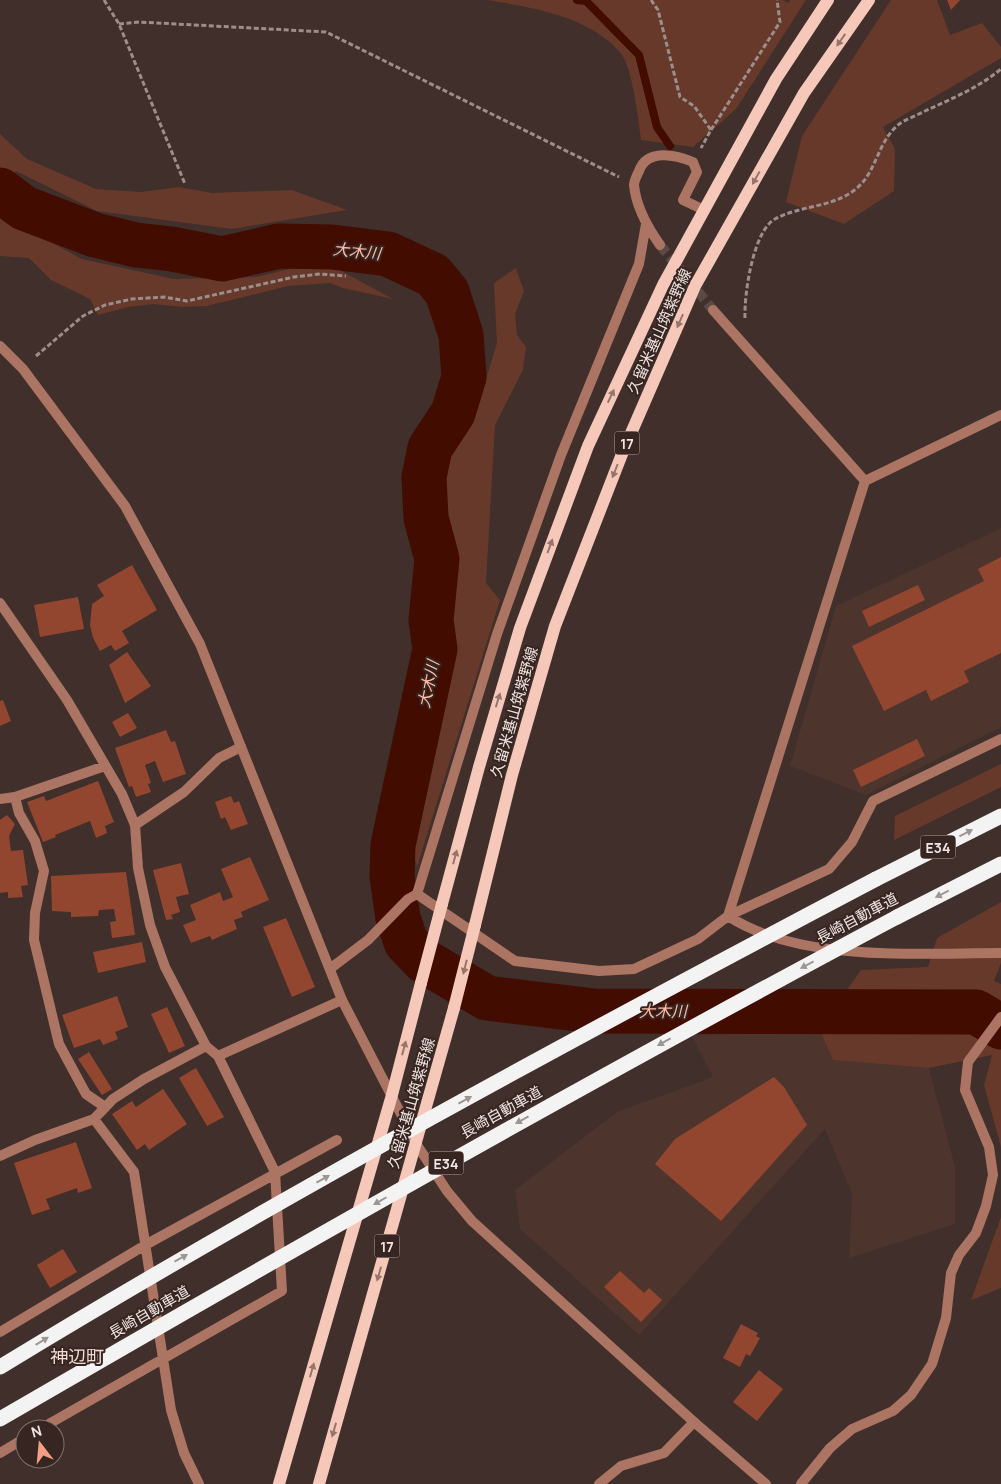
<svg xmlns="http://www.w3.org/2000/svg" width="1001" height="1484" viewBox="0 0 1001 1484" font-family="Manrope,'Noto Sans JP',sans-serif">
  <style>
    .built { fill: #4d352e }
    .green { fill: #66392b }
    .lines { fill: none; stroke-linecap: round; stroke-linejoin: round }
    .stream { stroke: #420c00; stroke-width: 8 }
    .river { stroke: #420c00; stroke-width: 45 }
    .building { fill: #92462f }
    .minor-tunnel { stroke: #5a4a45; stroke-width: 10; stroke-dasharray: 10 5; stroke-linecap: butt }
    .path { stroke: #9c8e8a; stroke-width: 3; stroke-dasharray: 5 2.5; stroke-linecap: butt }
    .service { stroke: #ac7462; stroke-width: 10 }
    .minor { stroke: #ac7462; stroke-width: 10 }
    .tertiary { stroke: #ac7462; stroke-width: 10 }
    .primary { stroke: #f6c8b9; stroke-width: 12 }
    .motorway { stroke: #f3f3f3; stroke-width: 15 }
    .primary-bridge { stroke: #f6c8b9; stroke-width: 12 }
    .motorway-bridge { stroke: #f3f3f3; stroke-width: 15 }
    .oneway { fill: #96766c }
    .oneway2 { fill: #9e9694 }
    .labels { text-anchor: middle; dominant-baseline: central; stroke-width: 4; stroke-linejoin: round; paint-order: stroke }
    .shield { fill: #362520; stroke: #b8aba7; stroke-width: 1 }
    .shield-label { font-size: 14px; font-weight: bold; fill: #f0e5e1 }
    .street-label { font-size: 15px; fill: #f0e5e1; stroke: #362520 }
    .water-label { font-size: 16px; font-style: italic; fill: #febba6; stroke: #362520 }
    .quarter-label { font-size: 18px; fill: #f1dbd3; stroke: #362520 }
  </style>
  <rect width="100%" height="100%" fill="#402f2a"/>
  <path class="built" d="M1001,528v199l-135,68 -76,-29 46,-160z
    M819,1029l14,31 96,8 26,99v57l-106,34 3,-64 -27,-65 -186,206 -119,-106 -5,-39 102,-78 96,-35 -21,-41z"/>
  <path class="green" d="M487,0h296l5,3 2,-3h16l-70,109 -43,38 -52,-7c-2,-18 -9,-72 -19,-85 -29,-38 -91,-48 -135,-55z
    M891,0h46l13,35 32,-12 19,24v11l-118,69 12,22 -1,42 -50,33 -58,-22 16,-66z
    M0,134l27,25 69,30 45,3 38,-5 33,6 80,-3 55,20 -115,19 -135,-18 -81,-40 -16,17z
    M0,215l82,44 92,20 82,-2 46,-11 32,1 59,32 -50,-11 -13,-5 -42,3 -81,20 -24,1 -30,-3 -25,3 -30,8 -8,-16 -39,-19 -22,-22 -29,-2z
    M516,268l8,23 -9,23 2,21 9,12 -3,23 -28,55 -9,158 14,17 -83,267 -9,-33 40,-152 8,-117 -14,-94 31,-49 24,-79 -3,-60z
    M1001,764v23l-107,53 1,-24z
    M1001,902v61l-7,18 7,3v163l-17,-62 8,-30 -63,13 -96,-8 -14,-31 42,-59 67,-3 9,-29z
    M1001,1217v71l-30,12z"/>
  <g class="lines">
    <path class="stream" d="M577,0l9,1 53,54 18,72 13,19"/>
    <path class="river" d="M0,190l24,18 71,27 41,10 36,4 50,10 57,-13 53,1 56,7 45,21 14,17 14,43 3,42 -11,36 -23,35 -6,29 2,41 11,41 -6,61 4,29 -42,196 -1,31 6,42 8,24 18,19 63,37 107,13 382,1 25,15"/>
  </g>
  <path class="building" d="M947,0h13l-9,10z
    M1001,557v96l-37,18 5,11 -38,19 -5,-11 -42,21 -32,-65 132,-65 -6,-12z
    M132,565l25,45 -35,21 7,12 -14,8 -4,-6 -11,6 -7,-13 -3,-13 2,-21 12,-8 -7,-11z
    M918,585l7,15 -56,27 -7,-16z
    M78,597l6,32 -44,8 -6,-32z
    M127,652l24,34 -26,17 -16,-38z
    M3,700l8,21 -11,5v-25z
    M128,713l9,15 -17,9 -8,-15z
    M166,730l5,12 4,-1 11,33 -23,8 -8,-21 -10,4 6,18 -3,1 3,8 -15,5 -4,-11 -3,1 -14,-39z
    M917,739l8,17 -64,31 -8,-17z
    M98,781l16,41 -9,4 2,7 -11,5 -6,-17 -35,14 1,2 -13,5 -16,-40 17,-6 2,5z
    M231,796l3,7 5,-2 9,23 -17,6 -6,-13 -4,2 -6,-17z
    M7,815l8,9 -6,12 2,15 12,-1 5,35 -7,1 2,11 -15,1v-6l-8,1v-73z
    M250,857l19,43 -28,12 2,5 -9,3 3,9 -25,11 -2,-4 -19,7 -8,-18 13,-5 -6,-15 30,-13 3,9 10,-4 -12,-28z
    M181,863l8,31 -13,3 4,15 -9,3 2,4 -7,1 -13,-50z
    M126,872l9,63 -23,3 -2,-16 6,-1 -2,-12 -15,1 -1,6 -27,1v-5l-19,-1 -1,-35z
    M286,918l29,69 -23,10 -29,-70z
    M142,942l4,20 -48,11 -5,-21z
    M117,996l11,31 -13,5 3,7 -15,6 -3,-6 -26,9 -12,-33z
    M167,1007l18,39 -16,7 -18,-39z
    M89,1052l23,37 -10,6 -24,-36z
    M196,1068l28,49 -17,9 -28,-48z
    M774,1077l10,10 23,38 -86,96 -66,-57 20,-25z
    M163,1089l24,35 -38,26 -4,-6 -8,6 -25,-36 20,-13 4,6z
    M76,1142l16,46 -14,5 -1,-5 -31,11 4,10 -18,6 -18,-52z
    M63,1249l14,23 -27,16 -13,-23z
    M620,1271l24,22 5,-5 13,12 -21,22 -37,-35z
    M741,1324l17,9 -2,3 4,2 -10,18 -4,-2 -6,13 -17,-9z
    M759,1370l24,19 -26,32 -24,-19z"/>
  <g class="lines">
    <path class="minor-tunnel" d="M660,245l53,65"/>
    <path class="path" d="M104,0l15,24 66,160
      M651,0l7,10 22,87 14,9 17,24 -10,18
      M119,24l20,-2 187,10 293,145
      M711,130l69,-108 -3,-22
      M745,318c-1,-23 8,-87 30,-99 25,-14 59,-11 82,-31 20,-17 20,-45 41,-63 7,-6 18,-9 27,-14 26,-12 53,-23 76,-42
      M36,356l47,-40 22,-11 27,-6 32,-2 23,4 107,-24 26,-3 26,2"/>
    <path class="service" d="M15,797l4,16 16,28 9,30 -9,42 -1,27 25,104 27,50 19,13"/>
    <path class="minor" d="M660,245c-12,-17 -24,-38 -26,-60 0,-4 3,-10 5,-14 8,-23 37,-16 54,-9l4,10 -14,28 21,10
      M713,310l152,171
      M0,603l67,97 55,94 13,31 3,43 12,57 15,42 41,79 12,10 57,116 7,119 -242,138
      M1001,739l-128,62 -21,41 -23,27 -101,47c72,47 190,37 273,37
      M0,799l15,-2 90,-31
      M135,825l49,-33 35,-34 22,-11
      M417,894l80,-260 64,-179 78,-191 7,-40
      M331,968l37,-28 40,-41 9,-5 98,67 84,10 35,-2 64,-30 30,-23 137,-435 136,-66
      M218,1056l124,-56
      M94,1119l40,53 37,238 13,43 15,31
      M0,1156l35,-16 59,-21 19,-20 31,-20 62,-33
      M0,1332l147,-88 190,-104
      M0,1453l25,-15
      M599,1484l22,-18 43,-13 30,-31
      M801,1484l29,-36 22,-19 41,-18 18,-16 21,-31 14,-46 5,-45 8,-18 17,-22 10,-27 7,-31 -4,-28 -24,-57 3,-28 33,-45"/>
    <path class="tertiary" d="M0,346l23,23 102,137 75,138 142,356 75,145 30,46 25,30 222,201 72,62"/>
    <path class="primary" d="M442,904l37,-137 41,-139 68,-182 75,-161 113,-206 52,-79
      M475,925l37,-150 43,-149 67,-172 73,-168 109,-193 65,-93
      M279,1484l113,-389 29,-112
      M319,1484l135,-476"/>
    <path class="motorway" d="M876,879l125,-63
      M897,917l104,-53"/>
    <path class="primary-bridge" d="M421,983l21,-79
      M454,1008l21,-83"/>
    <path class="motorway-bridge" d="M0,1367c286,-174 580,-332 876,-488
      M0,1419c296,-172 594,-341 897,-502"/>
  </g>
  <defs><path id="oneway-solid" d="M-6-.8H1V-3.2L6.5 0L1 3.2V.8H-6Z" transform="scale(1.25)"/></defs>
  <g class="oneway">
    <use href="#oneway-solid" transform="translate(841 40) rotate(125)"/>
    <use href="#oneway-solid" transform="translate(756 178) rotate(119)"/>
    <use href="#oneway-solid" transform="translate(680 321) rotate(114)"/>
    <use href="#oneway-solid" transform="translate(611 396) rotate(-65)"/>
    <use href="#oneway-solid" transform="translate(615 471) rotate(111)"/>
    <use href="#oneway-solid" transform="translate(550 546) rotate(-70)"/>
    <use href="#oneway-solid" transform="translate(498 700) rotate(-73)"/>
    <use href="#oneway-solid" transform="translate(455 857) rotate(-75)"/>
    <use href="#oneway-solid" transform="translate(465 967) rotate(104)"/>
    <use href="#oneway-solid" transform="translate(404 1048) rotate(-75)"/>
    <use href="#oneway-solid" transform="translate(379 1274) rotate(106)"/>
    <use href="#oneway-solid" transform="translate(312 1370) rotate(-74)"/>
    <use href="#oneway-solid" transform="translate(334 1430) rotate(106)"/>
  </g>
  <g class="oneway2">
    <use href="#oneway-solid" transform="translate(966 833) rotate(-27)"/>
    <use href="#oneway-solid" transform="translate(942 894) rotate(153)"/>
    <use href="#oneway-solid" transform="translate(807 965) rotate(152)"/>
    <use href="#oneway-solid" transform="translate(664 1042) rotate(151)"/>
    <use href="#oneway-solid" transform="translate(465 1100) rotate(-29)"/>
    <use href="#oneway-solid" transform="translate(522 1120) rotate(151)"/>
    <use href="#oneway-solid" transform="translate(323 1179) rotate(-29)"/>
    <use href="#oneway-solid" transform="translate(380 1201) rotate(150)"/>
    <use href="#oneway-solid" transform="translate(181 1258) rotate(-29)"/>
    <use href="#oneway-solid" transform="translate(42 1341) rotate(-31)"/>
  </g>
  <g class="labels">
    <g class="shield">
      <rect x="614.5" y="431.5" width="25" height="23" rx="4"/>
      <rect x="920.5" y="835.5" width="35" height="23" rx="4"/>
      <rect x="428.5" y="1151.5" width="35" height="23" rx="4"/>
      <rect x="374.5" y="1234.5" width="25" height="23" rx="4"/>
    </g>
    <g class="shield-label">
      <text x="627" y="443">17</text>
      <text x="938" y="847">E34</text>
      <text x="446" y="1163">E34</text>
      <text x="387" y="1246">17</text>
    </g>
    <g class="street-label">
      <text transform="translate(659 331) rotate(-66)">久留米基山筑紫野線</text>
      <text transform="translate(514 712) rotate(-74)">久留米基山筑紫野線</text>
      <text transform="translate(857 918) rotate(-28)">長崎自動車道</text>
      <text transform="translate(411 1103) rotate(-74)">久留米基山筑紫野線</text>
      <text transform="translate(501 1112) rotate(-29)">長崎自動車道</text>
      <text transform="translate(149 1312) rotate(-30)">長崎自動車道</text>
    </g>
    <g class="water-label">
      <text transform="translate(357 251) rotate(6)">大木川</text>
      <text transform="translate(428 684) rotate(-78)">大木川</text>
      <text x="663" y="1011">大木川</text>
    </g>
    <g class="quarter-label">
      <text x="77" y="1356">神辺町</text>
    </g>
  </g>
  <g transform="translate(40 1444) rotate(344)"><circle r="24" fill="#362520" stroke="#80726d"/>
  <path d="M0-4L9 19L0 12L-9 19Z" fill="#f39f85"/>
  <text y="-8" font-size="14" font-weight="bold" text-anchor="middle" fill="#f0e5e1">N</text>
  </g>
</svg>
